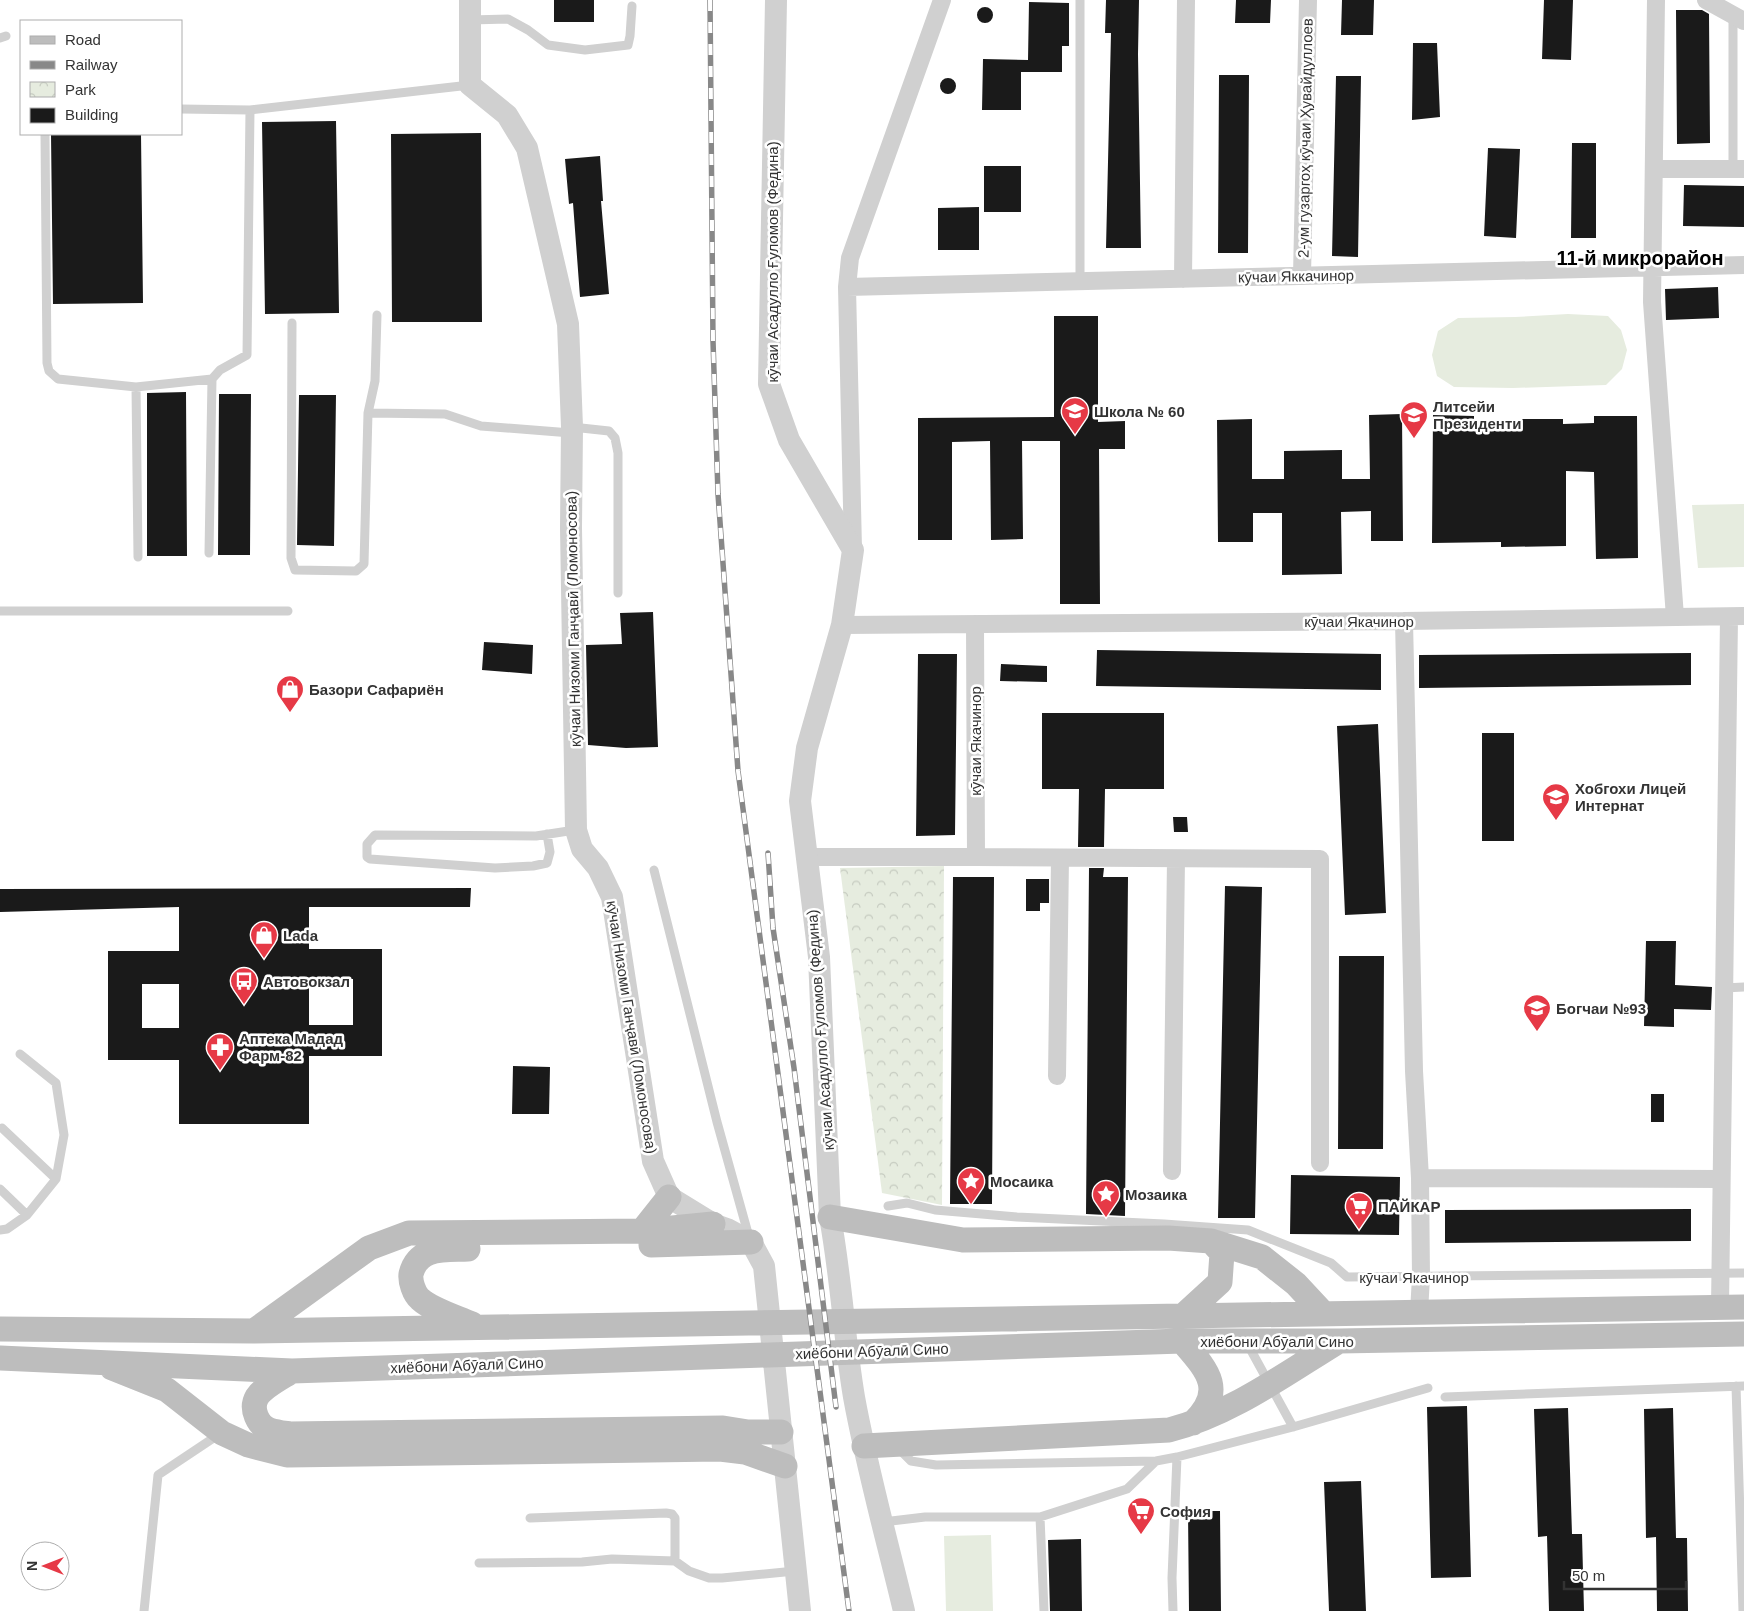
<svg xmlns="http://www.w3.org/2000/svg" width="1744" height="1611" viewBox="0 0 1744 1611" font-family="Helvetica,sans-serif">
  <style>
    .grass { fill: #e6ecdf }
    .park { fill: url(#park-crowns) }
    .building { fill: #1a1a1a; fill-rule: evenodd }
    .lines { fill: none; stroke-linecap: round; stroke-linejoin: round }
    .service { stroke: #d0d0d0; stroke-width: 9 }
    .minor { stroke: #d0d0d0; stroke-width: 18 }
    .tertiary { stroke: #d0d0d0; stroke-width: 22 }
    .secondary { stroke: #bdbdbd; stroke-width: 25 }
    .rail-casing { stroke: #888; stroke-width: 5.5 }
    .rail { stroke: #fff; stroke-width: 4; stroke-dasharray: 11; stroke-linecap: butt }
    .labels { text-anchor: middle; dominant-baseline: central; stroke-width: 5; stroke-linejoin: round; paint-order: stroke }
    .street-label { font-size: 15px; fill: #333; stroke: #fff }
    .poi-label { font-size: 15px; font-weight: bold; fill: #333; stroke: #fff; text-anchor: start }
    .district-label { font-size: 20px; font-weight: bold; fill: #000; stroke: #fff }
  </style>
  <defs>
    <pattern id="park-crowns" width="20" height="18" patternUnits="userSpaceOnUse" patternTransform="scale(1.25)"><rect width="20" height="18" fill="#e6ecdf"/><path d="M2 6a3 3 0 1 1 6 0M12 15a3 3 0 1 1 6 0" fill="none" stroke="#c6cbc0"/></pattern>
  </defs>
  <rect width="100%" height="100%" fill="#fff"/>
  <path class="grass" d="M1568,314l40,2 13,14 6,20 -5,19 -16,16 -93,3 -59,-1 -17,-11 -5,-21 6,-24 20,-13 57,-1z
    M1744,504v63l-46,1 -6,-63z
    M991,1535l2,76h-47l-2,-75z"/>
  <path class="park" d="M944,866l-2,339 -60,-12 -42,-325z"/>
  <path class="building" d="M554,0h40v22h-40z
    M1106,0h33l-1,54 3,194h-35l5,-215h-6z
    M1236,0h35l-1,23h-35z
    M1342,0h32l-1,35h-32z
    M1544,0h29l-2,60 -29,-1z
    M1029,2l40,1v43h-7v26h-41v38h-39l1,-51 45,1z
    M977 15a8 8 0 1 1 16 0a8 8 0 1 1-16 0Z
    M1676,10h26l7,4 1,129 -33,1z
    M1413,43h24l3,74 -28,3z
    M1219,75h30l-1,178h-30z
    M1336,76h25l-3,181 -26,-1z
    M940 86a8 8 0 1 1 16 0a8 8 0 1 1-16 0Z
    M336,121l3,192 -74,1 -3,-192z
    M481,133l1,189h-90l-1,-188z
    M51,134h90l2,169 -90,1z
    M1572,143h24v95h-25z
    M1488,148l32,1 -4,89 -32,-2z
    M600,156l3,45h-2l8,93 -29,3 -7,-94 -4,1 -4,-45z
    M984,166h37v46h-37z
    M1684,185l60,1v41l-61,-1z
    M979,207v43h-41v-42z
    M1718,287l1,31 -53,2 -1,-31z
    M1054,316h44v106l27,-1v28h-26l1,155h-40v-163h-38l1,98 -32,1 -1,-99 -38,1v98h-34v-122l136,-1z
    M186,392l1,164h-40v-163z
    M219,394h32l-1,161h-32z
    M299,395h37l-2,151 -37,-1z
    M1402,414l1,127h-32v-30l-30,1 1,62 -60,1v-62h-29v29h-35l-1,-122 35,-1v60h32v-28l58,-1v29h28l-1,-64z
    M1433,415l41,1v8l30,-1 1,-4h58v5l31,-1v-7h43l1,142 -42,1 -2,-87 -28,-1v75l-65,1v-5l-69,1z
    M653,612l5,135 -32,1 -38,-3 -2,-100 36,-1 -2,-31z
    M484,642l49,3 -1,29 -50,-4z
    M1097,650l284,4v36l-285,-4z
    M1691,653v32l-272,3v-33z
    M918,654h39l-2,181 -39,1z
    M1001,664l46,2v16l-47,-1z
    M1042,713h122v76h-59l-1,58h-26l1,-58h-37z
    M1378,724l8,189 -41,2 -8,-189z
    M1482,733h32v108h-32z
    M1173,817h14l1,15h-14z
    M1089,868h15l-1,9h25l-3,339 -39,-2z
    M953,877h41l-2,327h-42z
    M1026,879h23v24h-9v8h-14z
    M1225,886l37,1 -7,331h-37z
    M471,888l-1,19h-161v42h73v107h-73v68h-130v-64h-71v-109h71v-44l-179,5v-23zM309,979h44v46h-44zM142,984h37v44h-37z
    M1646,941h30l-1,44 37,2 -1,23 -37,-1v18l-30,-1z
    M1339,956h45l-1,193h-45z
    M513,1066l37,1 -1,47h-37z
    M1651,1094h13v28h-13z
    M1291,1175l109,2 -1,58 -109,-1z
    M1691,1209v32l-246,2v-33z
    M1467,1406l4,171 -40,1 -4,-171z
    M1568,1408l4,126h10l2,77h-35l-2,-75 -9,1 -4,-128z
    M1673,1408l3,130h11l1,73h-31l-1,-74 -10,1 -2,-129z
    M1361,1481l5,130h-37l-5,-129z
    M1188,1511h32l1,100h-32z
    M1081,1539l1,72h-32l-2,-71z"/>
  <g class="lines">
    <path class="service" d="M1080,0v281
      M1733,15v154
      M470,20l38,-1 20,11 20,15 37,5 43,-5 2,-9 2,-30
      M0,38l6,-2
      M181,109l69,1
      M45,134l2,229 2,8 9,8 78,8 76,-8 8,-9 27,-15 3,-245 220,-25
      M292,323l-1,235 4,12 61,1 8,-7 4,-151 7,-32 2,-66
      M136,387l2,170
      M368,413l77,1 36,12 90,7
      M572,427l37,4 6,7 3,15v140
      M209,553l3,-174
      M0,611h288
      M547,834l3,18 -3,11 -14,3 -38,2 -125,-9 -3,-2v-13l8,-9 161,1 39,-6
      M654,870l63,252 32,115
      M1724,988l20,-1
      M2,1128l54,51
      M0,1189l27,26
      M888,1206l19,-3 28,7 82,7 147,7 84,6 83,33 16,14 397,-4
      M0,1230l7,-1 20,-14 29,-36 8,-44 -8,-52 -36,-29
      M1247,1343l46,84
      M1736,1386l7,225
      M1445,1397l299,-11
      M898,1448l13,13 25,4 220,-4 21,-4 116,-30 135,-39
      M1040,1517l4,94
      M530,1518l136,-5 6,1 3,4v43
      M883,1522l42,-5h115l87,-28 29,-28
      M479,1563l103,-1 30,-3 63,2 14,10 20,7h13l73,-7
      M144,1611l14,-136 63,-42
      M1173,1611l-1,-33 5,-121"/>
    <path class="minor" d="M1656,0l-4,302 23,315
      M1706,0l38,21
      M1654,169h90
      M1302,276l6,-276
      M1183,279l3,-279
      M847,287l897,-22
      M853,549l-6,-262 3,-29 92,-258
      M1404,621l10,450 6,107 1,99 -2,35
      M975,624l1,233 344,2v304
      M842,625l562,-4 340,-5
      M807,857h169
      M1057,1076l3,-218
      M1172,1171l4,-312
      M1420,1178l301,1
      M1720,1307l9,-690"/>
    <path class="tertiary" d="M470,0v85l37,30 20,33 41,176 4,103 -1,101 5,302 6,19 16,19 14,29 41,264 16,36 44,27 14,5 24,13 13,24 36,345
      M776,0l-7,384 20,56 64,110 -11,75 -35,123 -7,53 19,156 11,260c11,59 14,120 24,180 13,72 33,143 50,214"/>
    <path class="secondary" d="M830,1217l133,23 205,-2 43,3 51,16 34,27 27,29
      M642,1231l27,-34
      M651,1245l100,-3
      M468,1249c-23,1 -50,-3 -57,25 -1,7 3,20 9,25 12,11 36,18 52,25
      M1184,1315l36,-33 2,-29 -11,-12
      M0,1329l254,2 1490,-24
      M254,1331l115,-83 40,-15 233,-2 71,-7
      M1182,1341c25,29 45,49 11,82
      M0,1358l292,13 890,-30h157l405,-7
      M112,1368l55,22 55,43 26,12 39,10 433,-6 25,3 40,14
      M292,1371c-9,6 -29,16 -35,26 -7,12 1,29 13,33 6,2 14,3 20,4l433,-6 25,4h33
      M864,1446l305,-16c62,-16 116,-56 170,-89"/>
    <g class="rail-casing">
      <path id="rail" d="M710,0l3,341 5,153 20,277 111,840
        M768,853l5,75 21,140 42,339"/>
    </g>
    <use href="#rail" class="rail"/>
  </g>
  <defs>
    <g id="school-pin" transform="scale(1.4375)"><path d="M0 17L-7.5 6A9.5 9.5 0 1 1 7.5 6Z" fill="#e63946" stroke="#fff"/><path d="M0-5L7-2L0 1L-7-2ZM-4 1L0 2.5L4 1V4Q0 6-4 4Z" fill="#fff"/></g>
    <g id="shop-pin" transform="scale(1.4375)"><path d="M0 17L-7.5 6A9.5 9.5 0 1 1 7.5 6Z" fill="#e63946" stroke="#fff"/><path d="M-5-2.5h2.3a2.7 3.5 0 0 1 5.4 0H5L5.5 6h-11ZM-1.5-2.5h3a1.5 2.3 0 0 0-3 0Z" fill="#fff"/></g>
    <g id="bus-pin" transform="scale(1.4375)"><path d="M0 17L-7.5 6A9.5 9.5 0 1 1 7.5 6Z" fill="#e63946" stroke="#fff"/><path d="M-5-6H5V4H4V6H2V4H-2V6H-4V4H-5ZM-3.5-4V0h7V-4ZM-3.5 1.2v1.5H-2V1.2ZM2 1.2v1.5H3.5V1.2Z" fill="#fff"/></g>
    <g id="pharmacy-pin" transform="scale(1.4375)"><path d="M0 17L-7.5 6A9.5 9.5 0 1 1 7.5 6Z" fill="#e63946" stroke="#fff"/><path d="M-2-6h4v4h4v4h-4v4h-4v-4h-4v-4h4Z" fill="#fff"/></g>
    <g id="sight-pin" transform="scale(1.4375)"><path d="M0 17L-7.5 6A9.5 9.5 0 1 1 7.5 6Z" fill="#e63946" stroke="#fff"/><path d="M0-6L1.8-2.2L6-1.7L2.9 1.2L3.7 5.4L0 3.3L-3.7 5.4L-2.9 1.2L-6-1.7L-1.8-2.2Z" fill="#fff"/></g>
    <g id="supermarket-pin" transform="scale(1.4375)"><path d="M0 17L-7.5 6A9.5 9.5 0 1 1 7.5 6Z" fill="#e63946" stroke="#fff"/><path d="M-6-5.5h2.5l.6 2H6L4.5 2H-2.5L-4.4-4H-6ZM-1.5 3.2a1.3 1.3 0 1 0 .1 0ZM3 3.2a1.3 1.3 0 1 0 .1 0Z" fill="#fff"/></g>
  </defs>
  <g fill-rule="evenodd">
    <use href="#school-pin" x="1075" y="411"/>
    <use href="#school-pin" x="1414" y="415"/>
    <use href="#shop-pin" x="290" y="689"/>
    <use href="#school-pin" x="1556" y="797"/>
    <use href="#shop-pin" x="264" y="935"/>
    <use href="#bus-pin" x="244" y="981"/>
    <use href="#school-pin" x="1537" y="1008"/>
    <use href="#pharmacy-pin" x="220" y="1047"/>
    <use href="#sight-pin" x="971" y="1181"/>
    <use href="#sight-pin" x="1106" y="1194"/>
    <use href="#supermarket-pin" x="1359" y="1206"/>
    <use href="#supermarket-pin" x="1141" y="1511"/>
  </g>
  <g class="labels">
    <g class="street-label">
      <text transform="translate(1305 138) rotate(-89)">2-ум гузаргоҳ кӯчаи Ҳувайдуллоев</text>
      <text transform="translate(772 262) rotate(-90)">кӯчаи Асадулло Ғуломов (Федина)</text>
      <text transform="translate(1296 276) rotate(-1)">кӯчаи Яккачинор</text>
      <text transform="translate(573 619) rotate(-91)">кӯчаи Низоми Ганҷавӣ (Ломоносова)</text>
      <text x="1359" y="621">кӯчаи Якачинор</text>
      <text transform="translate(975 741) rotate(-90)">кӯчаи Якачинор</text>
      <text transform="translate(632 1027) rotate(81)">кӯчаи Низоми Ганҷавӣ (Ломоносова)</text>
      <text transform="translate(820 1030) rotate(-94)">кӯчаи Асадулло Ғуломов (Федина)</text>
      <text x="1414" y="1277">кӯчаи Якачинор</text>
      <text x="1277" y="1341">хиёбони Абӯалӣ Сино</text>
      <text transform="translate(872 1351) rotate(-2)">хиёбони Абӯалӣ Сино</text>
      <text transform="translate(467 1365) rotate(-2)">хиёбони Абӯалӣ Сино</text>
    </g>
    <g class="poi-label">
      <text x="1433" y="406">Литсейи<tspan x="1433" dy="17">Президенти</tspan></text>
      <text x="1094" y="411">Школа № 60</text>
      <text x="309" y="689">Базори Сафариён</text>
      <text x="1575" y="788">Хобгохи Лицей<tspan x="1575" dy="17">Интернат</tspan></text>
      <text x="283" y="935">Lada</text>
      <text x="263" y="981">Автовокзал</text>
      <text x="1556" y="1008">Богчаи №93</text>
      <text x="239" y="1038">Аптека Мадад<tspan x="239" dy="17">Фарм-82</tspan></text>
      <text x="990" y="1181">Мосаика</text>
      <text x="1125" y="1194">Мозаика</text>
      <text x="1378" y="1206">ПАЙКАР</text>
      <text x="1160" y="1511">София</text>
    </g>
    <g class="district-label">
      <text x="1640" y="258">11-й микрорайон</text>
    </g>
  </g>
  <rect x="20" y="20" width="162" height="115" fill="#ffffff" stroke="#adadad"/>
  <rect x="30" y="36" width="25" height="8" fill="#bdbdbd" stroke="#adadad"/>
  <text x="65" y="45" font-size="15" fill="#333333">Road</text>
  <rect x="30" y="61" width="25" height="8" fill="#888888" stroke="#adadad"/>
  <text x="65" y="70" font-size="15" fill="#333333">Railway</text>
  <rect x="30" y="82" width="25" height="15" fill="url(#park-crowns)" stroke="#adadad"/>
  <text x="65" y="95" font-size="15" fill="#333333">Park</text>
  <rect x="30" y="108" width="25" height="15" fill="#1a1a1a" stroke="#adadad"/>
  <text x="65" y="120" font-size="15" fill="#333333">Building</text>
  <g transform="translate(45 1566) rotate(270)"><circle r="24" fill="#ffffff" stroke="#adadad"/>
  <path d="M0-4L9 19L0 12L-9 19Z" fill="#e63946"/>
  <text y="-8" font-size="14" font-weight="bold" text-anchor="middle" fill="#333333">N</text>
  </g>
  <path d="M1564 1581v8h122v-8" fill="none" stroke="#333333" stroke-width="2.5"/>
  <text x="1572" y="1581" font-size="15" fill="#333333" stroke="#ffffff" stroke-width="4" paint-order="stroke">50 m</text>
</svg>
